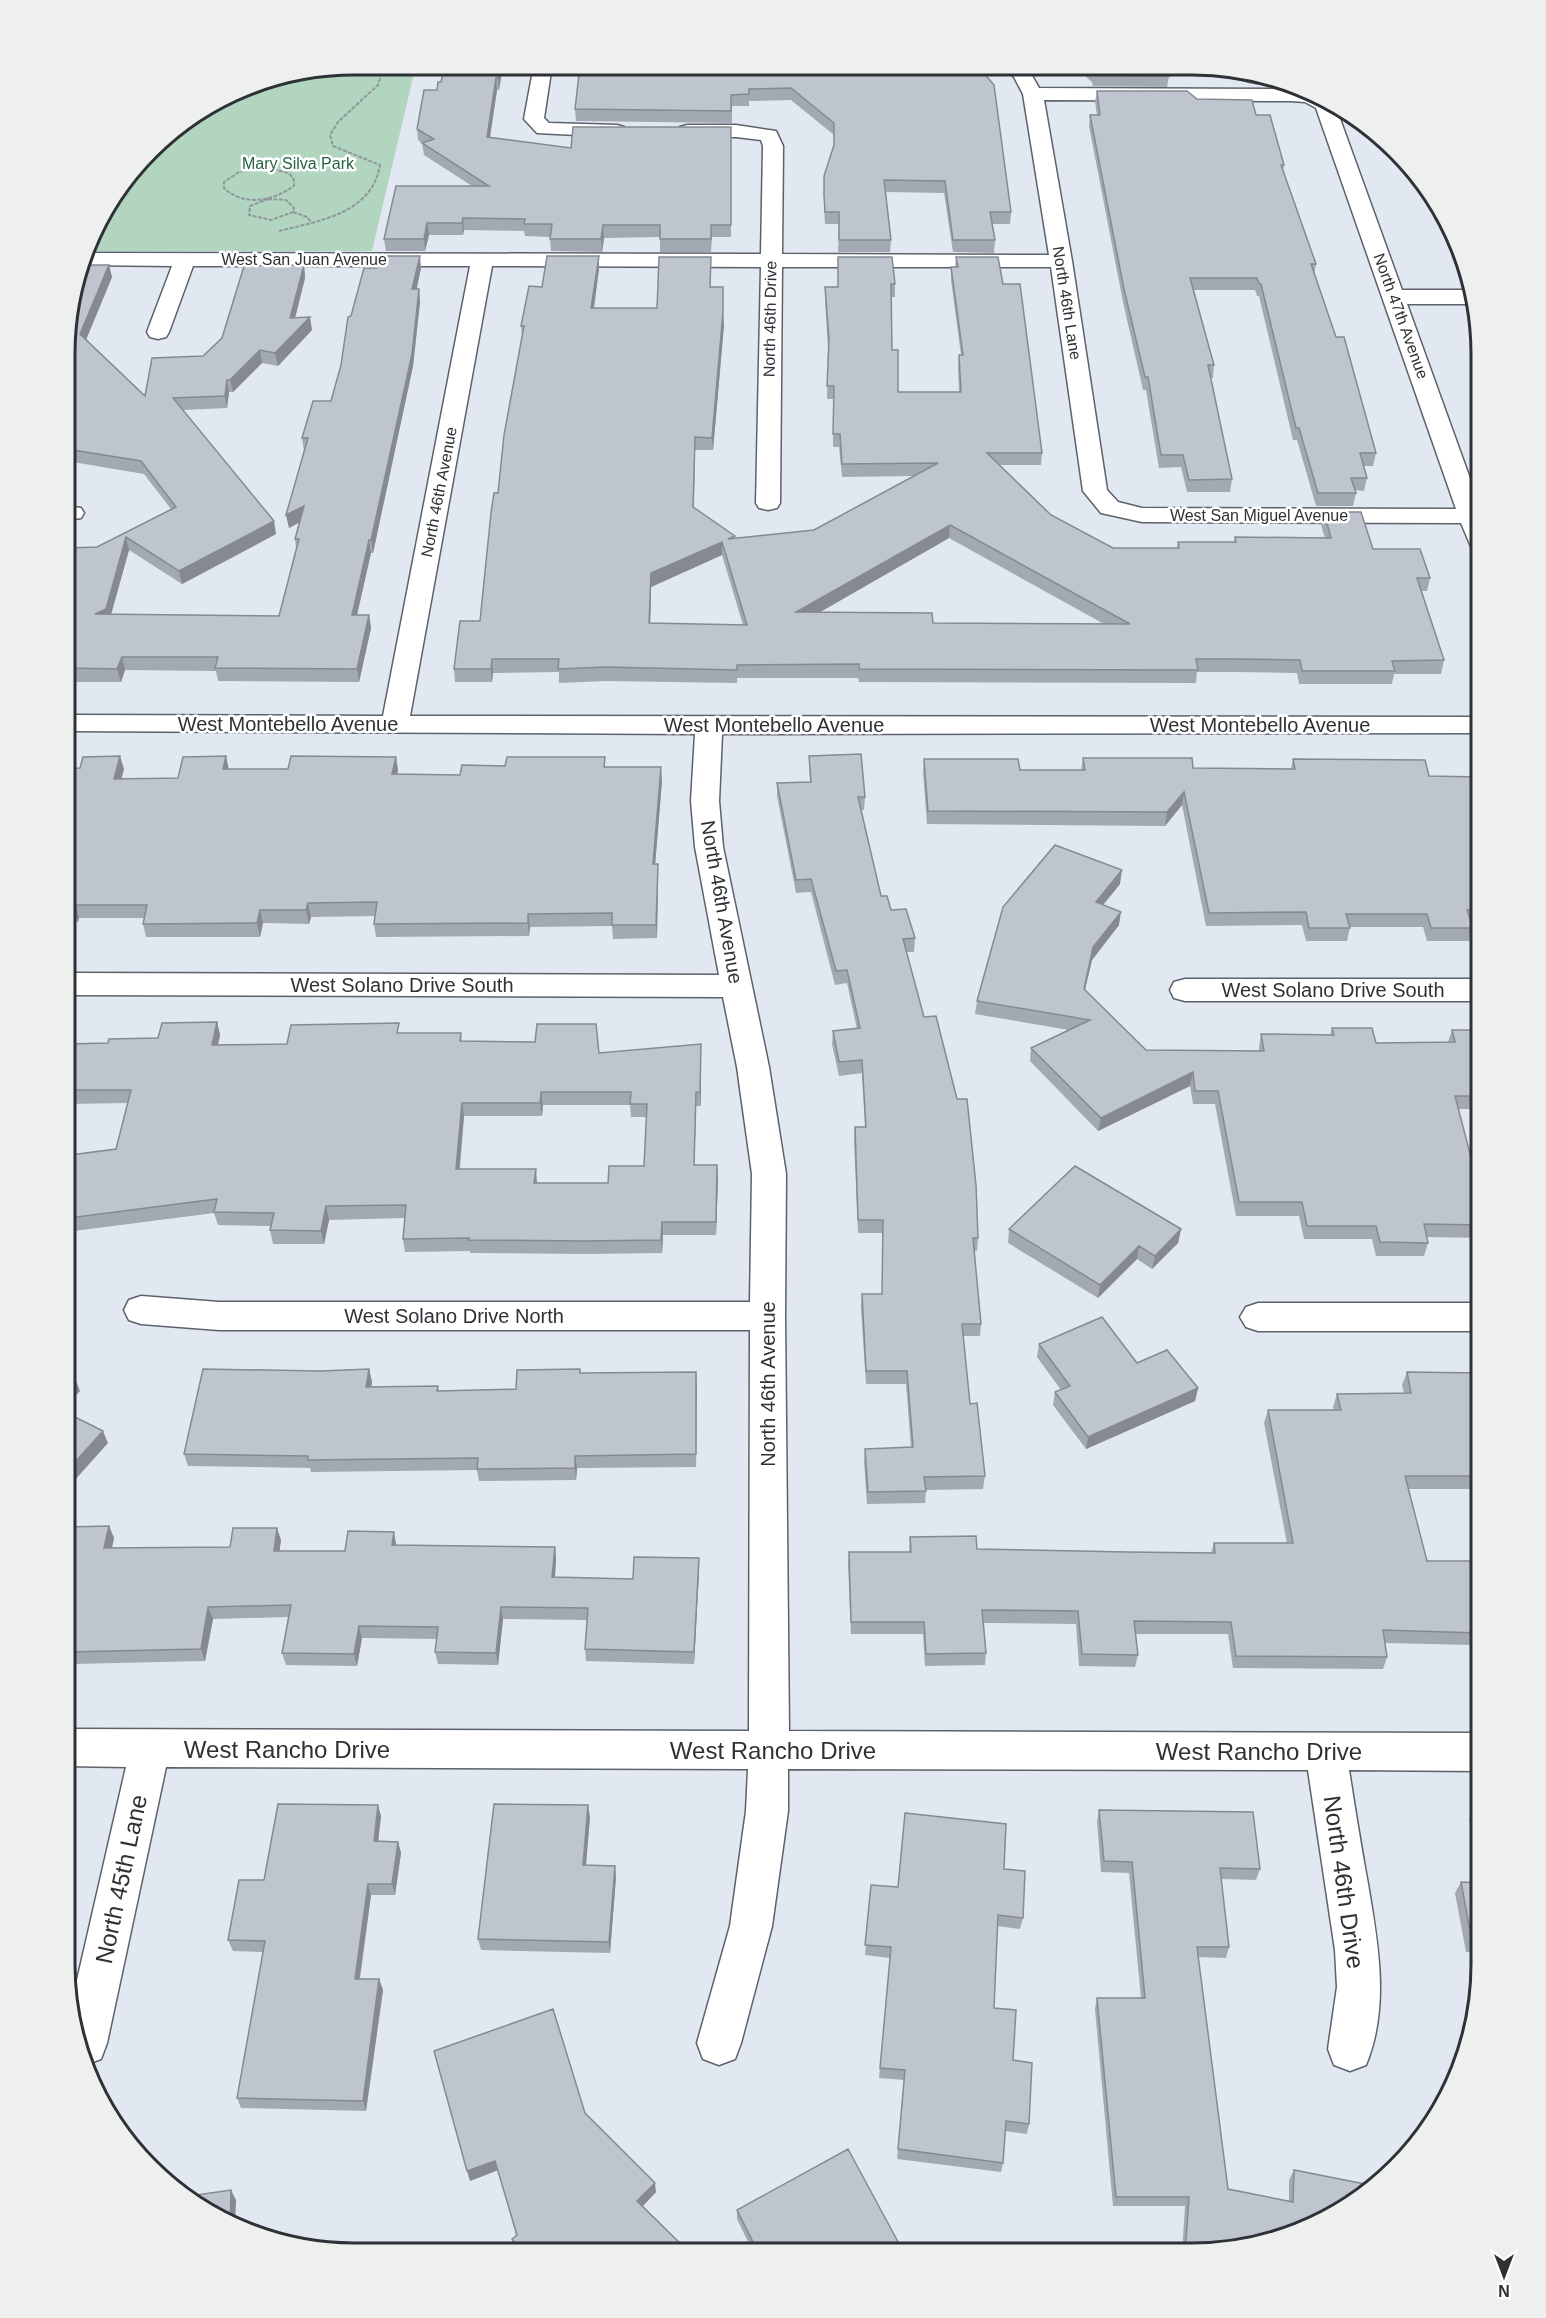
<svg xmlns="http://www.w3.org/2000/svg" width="1546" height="2318" viewBox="0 0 1546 2318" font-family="Helvetica,sans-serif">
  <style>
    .green { fill: #b1d5bf }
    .water { fill: #6991a3 }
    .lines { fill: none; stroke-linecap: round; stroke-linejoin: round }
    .minor-casing { stroke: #5c626a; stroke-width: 3 }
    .path { stroke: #90969d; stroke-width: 2; stroke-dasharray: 4 1.5; stroke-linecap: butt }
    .minor { fill: #fff; fill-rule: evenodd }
    .wall { fill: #a3a9b2; fill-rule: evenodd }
    .shaded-wall { fill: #858a91 }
    .building { fill: #bec5cf; stroke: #858a91; stroke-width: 1.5; fill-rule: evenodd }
    .labels { text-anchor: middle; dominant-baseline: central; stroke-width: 5; stroke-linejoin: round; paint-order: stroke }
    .far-park-label { font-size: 16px; fill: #256344; stroke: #fff }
    .far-street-label { font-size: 16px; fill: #2e3135; stroke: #fff }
    .street-label { font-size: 20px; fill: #2e3135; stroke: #fff }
    .near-street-label { font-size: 24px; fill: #2e3135; stroke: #fff }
    .rim { fill: none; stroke: #2e3135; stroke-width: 3 }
  </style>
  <rect width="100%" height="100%" fill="#e1e8f2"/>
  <path class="green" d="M354,65h62l-44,186h-283l14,-41 60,-74 98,-56z"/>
  <path class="water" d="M1208,67h22l52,14c-28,11 -48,-4 -74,-14z"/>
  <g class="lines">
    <g class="minor-casing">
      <path id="minor" d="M534,65h18l-8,53 5,5 68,2 7,2 3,4 -3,4 -7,2 -80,-4 -13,-14z
        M1002,66c25,0 25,0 37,22l251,1 22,3 23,13 67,185h67l1,14h-63l74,205v42l-9,-2 -11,-26 -319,-1 -41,-9 -18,-22 -32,-224h-269l-2,236 -3,5 -9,2 -9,-2 -3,-5 5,-236 -269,-1 -82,450 1071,1v16l-759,1 -3,67 4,46 46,220 17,107 -1,142 4,415 692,2v38l-132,-1c6,38 12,76 19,114 10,59 22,123 -2,181l-16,6 -16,-6 -6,-16 9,-62 -2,-37 -27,-180 -520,-1v42l-16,115 -31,117 -6,16 -16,6 -16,-6 -6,-16 33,-117 16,-115 2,-42 -582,-2 -59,276 -6,16 -16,6 -13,-63 54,-235 -61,-1v-37l684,2 1,-401h-531l-78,-6 -12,-4 -5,-10 5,-10 12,-4 78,6h531l2,-128 -15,-107 -14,-70 -657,-2v-22l653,2 -24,-128 -4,-46 4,-67 -629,-3v-16l317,1 87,-450h-277l-24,66 -3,5 -8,2 -8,-2 -3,-5 25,-66 -88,-1 5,-12 672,1 2,-108 -2,-6 -25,-3h-49l-7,-2 -3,-4 3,-4 7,-2h49l40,6 7,15 -1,108 267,1 -26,-161 -9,-17zM1044,100l246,1 15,1 11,6 140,401 -314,-1 -24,-6 -11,-12 -35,-229z
        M67,506l14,2 3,5 -3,5 -14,2z
        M1185,979h296v22h-296l-11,-3 -4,-8 4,-8z
        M1258,1303h223v28h-223l-12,-4 -6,-10 6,-10z"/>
    </g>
    <path class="path" d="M263,167l26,6 5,7v6c-21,15 -50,21 -70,2v-6l15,-10z
      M268,199l18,1 8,8 -1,4 -22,8 -22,-5 1,-9z
      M293,212l14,5 5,6
      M279,231c39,-10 93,-17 101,-66l-47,-19 -3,-11 8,-13 40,-37 6,-20"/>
    <use href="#minor" class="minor"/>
  </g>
  <path class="wall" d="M445,65h58l-4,25h-2l-7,48 81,10 160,-21v110h-19l-1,15h-51v-15l-56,1 -2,14 -51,-1 -1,-14 -25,-1 -1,-5 -60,-1 -1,5h-34l-4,16h-39l-2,-12 88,-53 -48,-31 -2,-12 -4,-3 -1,-11 24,-47z
    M978,66l33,146 -1,12h-18l3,16 -1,13 -41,-1 -9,-59 -58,-1 5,48 -1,12h-52l1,-28h-14l-1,-17v-31l10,-30v-11l-43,-35 -42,1v5h-17v17l-156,-2 -1,-12 4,-35z
    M1075,67h83l11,9 -2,11 -74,-1 -1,-4z
    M1097,91l100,8 59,16 28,50 -1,6 33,93 -2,11 62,178 -3,13h-9l3,12 -3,13 -9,-1 1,3 -3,13h-37l-19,-66h-4l-34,-144h-2l-2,-6h-61l20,75 -1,13h-2l21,101 -2,13h-43l-6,-25 -22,1 -13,-78h-3l-20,-88 -34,-176 1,-11h7l-2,-13z
    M1441,212l18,31 4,18h-8l-15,-37 2,-10z
    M599,256v13l-5,39h63l54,-21 13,38 -11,125h-18l-1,57 41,32 79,-9 100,-54 -72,1 -3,-30h-6v-48h-6l1,-50 -3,-49v-13l70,-3v13h-4l1,53 6,42h61l-1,-24 1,-13h2l-10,-75v-13h4l1,-10 47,27 39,169 -1,12h-41l51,50 62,33h64l1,-6h56l1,-5 90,1 -4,-13 3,-13 49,37 57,29 -3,13h-6l23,69 -3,14h-47l-2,10h-93l-2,-11 -66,-1h-34l-1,11 -337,-1 -1,-4h-121v5l-131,-2 -47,2v-11l-66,1 -1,9h-37l-1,-13 26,-48 42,-285 -1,-10 21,-39zM949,538l155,86 -171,-1 -115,-10zM722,555l21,70 -93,-2 1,-36z
    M304,265l1,13 -10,40 17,12 -34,36 -16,-3 -29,29h-4l-2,16 -44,2 93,124 -94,50 -53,-34 -18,64 168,2 17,-68 -1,-9 4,-17 -10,6 15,-77 -2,-13 29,-37 10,-36 10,-49 70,-48 -5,21h3l1,13 -7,64 -40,187h-2l-14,62h12l2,13 -12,54 -141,-1 -2,-10 -91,-1 -4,12h-47l-2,-5h-6l1,-129 30,-1 74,-38 -27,-35 -77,-13v2v-147l45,-39 -26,63 59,56 58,-40z
    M226,756l2,13h60l108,-12 2,13 -1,4 63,1 45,-9 100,-9v10l57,14 -7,83 3,13 -1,61 -44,1 -1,-13 -82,1 -1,9 -153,1 -2,-13 1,-8 -64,1 -2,7 -46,-1 -3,14h-114l-3,-13 1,-6h-65l-1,4h-12v-153h58l-3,10 57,-1z
    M809,756l56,41 -1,13h-3l20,86 34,42 -1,14h-8l72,286 -1,13h-3l7,73 -1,12h-17l7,68 15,72 -2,13 -57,1 -1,13 -58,1 -3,-43 1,-12 46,-1 -5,-64h-40l-5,-76 1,-14h20v-61h-24l-4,-93 1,-13h10l-3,-54 -23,3 -7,-32 1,-13 24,-2 -10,-46 -12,2 -24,-93 -15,1 -19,-97v-13l33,-1z
    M1083,758l110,10 98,1 2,-10 136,17 52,1v146h-10l2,5 -4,13h-42l-4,-14h-73l-3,14h-41l-4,-16 -96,1 -24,-121 -17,21 -238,-2 -4,-52 1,-13 96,11h61z
    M1120,884l-17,21 16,20 -27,35 -7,30 61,60 113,1v-4l2,-13 69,1 2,-7 44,15 72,-1 4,-12h29v79h-23l16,60h7v69l-54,-1 1,6 -4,13h-48l-4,-17h-68l-5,-23h-63l-21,-112h-22l-3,-18 -92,45 -68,-70 1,-13 38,-18 -94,-16 2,-13z
    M217,1022l3,13 -2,10 69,-1 114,-11h60l1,8 137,12 102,-9v62h-5l-2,59 24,13 -2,57h-53l-1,18 -77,1 -115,-1v-2l-65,1 -2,-13 2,-21 -76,2 -5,24h-51l-3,-14 1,-4 -53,-1 -4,-12 -140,18 -5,-13 47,-69 12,-46 -62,1v-60l42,-1 50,-5zM543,1105h87l1,12h16l-3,49 -36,17h-71l-77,-14 4,-53h78z
    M1009,1229h172l-3,14 -26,26 -15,-10 -39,39 -90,-55z
    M1039,1344l159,44 -3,13 -109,48 -33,-44 2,-13 6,-2 -24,-33z
    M369,1369l3,13 -1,5 67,-1 1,5 77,-2 64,-16 116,-1v95l-119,1 -1,12 -97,1 -2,-11 -166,2 -1,-4 -122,-2 -4,-12 136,-83z
    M1407,1372l74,1v116h-73l19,72h54v106h-1l-6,-22 -89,-2 2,14 -4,12 -150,-1 -5,-34h-93l3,21 -3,12 -56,-1 -3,-42 -92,-1 2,30 -1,12 -60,1 -2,-32h-72l-3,-69 1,-13h60l1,-15 67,12 150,3 84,1 3,-10h73l-23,-120 4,-13h66l-1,-3 4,-13 67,-1 -2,-8z
    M109,1526l5,12 -2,10 118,-1 51,-7 -2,11h66l51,-7v1l159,2 1,12 -1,18 78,2 66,-9 -5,94 -108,-3 -1,-12 2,-29 -84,-1 -5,46 -60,-1 -3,-12 2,-13 -75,-1 -5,28 -71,-1 -4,-12 6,-36 -75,2 -8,42 -133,3 -5,-12 2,-9h-4v-116z
    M1474,1808h7v73l-12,-62z
    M1099,1810l161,59 -4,11 -35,-1 8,68 -3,11 -28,-1 30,232 61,12v-21l5,-10 81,16 -183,67h-10l3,-47h-72l-18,-197 2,-11h44l-12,-125 -28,-1 -4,-51z
    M381,1816l-3,25 20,1 3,11 -6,42h-24l-11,84h19l4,11 -17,121 -125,-3 -4,-10 26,-146 -30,-1 -5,-11 36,-60z
    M590,1817l-4,48 30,12 -6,76 -129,-3 -3,-11z
    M1004,1869l19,49 -3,11 -23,-3 -3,82 19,52 16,64 -2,10 -22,-3 -2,32 -2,9 -104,-13 7,-79 -25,-2 11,-120 -25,-3 6,-70 27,2z
    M1461,1882l20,1v69h-15l-11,-59z
    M585,2113l71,79 -13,14 46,46h-171l-4,-4 -2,-9 4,-4 -18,-65 -28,11z
    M737,2210l167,43 -151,-1 -16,-33z"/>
  <path class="shaded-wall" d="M500,65h3l-4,25 -1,-12z
    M496,78l1,12 -9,59 -1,-12z
    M463,218l1,12 -1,5 -1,-12z
    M427,223l2,12 -4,16 -1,-12z
    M603,225l1,13 -2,14 -1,-13z
    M420,256l1,12 -7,34 -2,-13z
    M599,256v13l-7,52 -1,-13z
    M109,265l3,12 -29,70 -3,-13z
    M304,265l1,13 -13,52 -2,-12z
    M419,289l1,13 -7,64 -40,187 -2,-13z
    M723,312l1,13 -11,125 -1,-12z
    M310,317l2,13 -34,36 -3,-13z
    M260,350l2,13 -29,29 -3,-12z
    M227,380l2,12 -2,16 -2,-12z
    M695,437v13l-2,70v-13z
    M304,506l2,13 -17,9 -3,-13z
    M274,521l2,13 -94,50 -3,-13z
    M950,525l-1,13 -153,88v-14z
    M126,537l3,13 -20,72 -14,-8z
    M369,540l2,13 -17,75 -2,-13z
    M722,542v13l-71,32 -1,49 -1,-13 2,-50z
    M369,615l2,13 -12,54 -2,-13z
    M122,657l3,13 -4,12 -4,-13z
    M492,659l1,14 -1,9 -1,-13z
    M120,756l4,13 -6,23 -4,-13z
    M226,756l3,14 -6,-1z
    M396,757l2,13 -4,17 -2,-13z
    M661,767l1,14 -8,97 -1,-14z
    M1184,792l-2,13 -17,21 2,-14z
    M658,864v13l-1,61 -1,-13z
    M1122,870l-2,14 -26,32 2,-14z
    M308,903l3,14 -2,7 -3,-14z
    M75,905l4,13 -1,4 -4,-13z
    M260,910l3,13 -3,14 -3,-14z
    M1121,912l-2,13 -27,35 -10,42 2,-13 9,-42z
    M528,914l2,13 -1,9 -1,-13z
    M217,1022l3,13 -5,23 -3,-13z
    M701,1044v62l-1,-14z
    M1193,1072l-3,14 -92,45 3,-13z
    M541,1092l2,13 -1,11 -2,-13z
    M696,1092v14l-2,72v-13z
    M462,1103l2,13 -6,66 -2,-13z
    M717,1165l1,13 -2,57v-13z
    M536,1169l1,14h-3z
    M326,1206l3,14 -5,24 -3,-13z
    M662,1222l1,13 -1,18 -1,-13z
    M1181,1229l-3,14 -26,26 3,-13z
    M1139,1246l-2,13 -39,39 2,-13z
    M369,1369l3,13 -3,18 -3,-13z
    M696,1372l1,13 -1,82z
    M75,1378l5,13 -15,16v-18z
    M1198,1388l-3,13 -109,48 2,-12z
    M103,1431l5,12 -43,48v-18z
    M575,1456l2,12 -1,12 -1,-12z
    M109,1526l5,12 -5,23 -5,-13z
    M277,1528l4,12 -3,23 -4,-12z
    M394,1532l2,12 -1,13 -3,-12z
    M555,1547l1,12 -2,31 -2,-13z
    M699,1558v12l-5,94v-12z
    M208,1607l5,12 -8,42 -4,-12z
    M501,1607l2,12 -5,46 -2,-12z
    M359,1626l3,12 -5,28 -3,-12z
    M378,1805l3,11 -4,36 -3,-11z
    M588,1805l2,12 -5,59 -2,-11z
    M398,1842l3,11 -6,42 -3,-11z
    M615,1866l1,11 -6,76 -1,-11z
    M368,1884l3,11 -13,94 -3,-10z
    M379,1979l4,11 -17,121 -3,-10z
    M495,2161l3,9 -28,11 -3,-10z
    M655,2183l1,9 -17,18 -2,-9z
    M231,2190l5,10 -1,27 -5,-3z"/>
  <path class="building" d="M445,65h55l-2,13h-2l-9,59 84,11 2,-21h158v98h-20v14h-51v-14h-57l-2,14h-51l2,-15h-28l1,-5 -62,-1 -1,5h-35l-3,16h-40l12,-53h93l-67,-43 12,-4 -17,-10 7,-39h13l1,-8h3z
    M584,65l394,1 16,19 17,127h-21l5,28h-42l-8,-59 -61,-1 7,60h-52v-28h-14l-1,-17v-19l10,-31v-22l-43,-35 -42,1v5l-18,1v16l-156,-2 4,-35h3z
    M1089,67h69l11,9 -75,-1 -1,-5z
    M1097,91h90l10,8 55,1 4,15h14l14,50h-3l35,99h-5l25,73h8l32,116h-16l7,25h-16l5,15h-38l-19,-65h-3l-35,-144h-2l-2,-6h-67l24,87h-6l24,114 -43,1 -6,-25h-22l-13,-78h-3l-21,-88 -34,-174h10z
    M1446,220l13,23 2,6h-3z
    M380,256h40l-8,33h7l-7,65 -41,186h-2l-17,75h17l-12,54 -142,-1 3,-11h-96l-5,12 -47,-1 2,-4h-6l1,-116 30,-1 79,-40 -35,-46 -74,-12v-133l17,-51h25l-29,69 65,62 7,-38 51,-2 19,-18 22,-72 60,-1 -14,53 20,-1 -35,36 -15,-3 -30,30h-3l-2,16 -52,2 101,123 -95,50 -53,-34 -20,72 -11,5 184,2 20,-77h-4l9,-33 -18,9 22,-77h-6l11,-37h18l10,-36 7,-48 3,-1 13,-48h13z
    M547,256h52l-8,52h66l2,-51h52l-1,30h13v25l-11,126 -17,-1 -2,70 42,29 -7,3 86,-9 124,-67 -96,1 -2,-30h-7l1,-48h-7l2,-47 -4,-52h13v-30h54l3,27h-4l1,66h6v42h63l-2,-37h4l-12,-88h7l-2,-10h42l5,27h17l22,169h-55l64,62 62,33h66l-1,-6h58l-1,-5 96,1 -7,-26h37l12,37h47l10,29h-13l27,82 -52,1 3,10h-93l-2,-11 -66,-1h-38l2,11 -339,-1v-5l-122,1v5l-132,-3 -47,2 1,-10h-67l-1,10h-37l6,-48h20l11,-108 3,-20h4l6,-58 20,-109h-3l8,-40 13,1zM950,525l180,99 -197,-1 -1,-10 -136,-1zM722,542l25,83 -98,-2 2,-50z
    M861,754l4,43h-7l23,99h6l4,14 15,-1 9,29 -12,1 21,78 12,-1 21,83h10l9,86 2,53h-5l8,86h-19l8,80 7,-1 8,73 -61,1 2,14 -58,1 -3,-43 48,-2 -6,-76h-41l-4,-77h20l1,-74h-25l-3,-93h11l-4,-67 -23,2 -6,-31 27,-3 -13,-58 -11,1 -25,-92 -15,1 -19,-97 34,-1 -2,-26z
    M120,756l-6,23 64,-1 5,-21 43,-1 -3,13h65l3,-13 105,1 -4,17 68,1 2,-10 43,1 2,-9h98l-1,10h57l-8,97h5l-2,61h-44v-12l-84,1v9l-154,1 3,-22 -69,1 -2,7h-46l-3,13 -114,1 4,-19h-72l-1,4h-8v-140l14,-1 3,-11z
    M1083,758h109l1,10 102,1 -2,-10 132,1 4,16 52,1v133h-14l6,18h-42l-4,-14h-81l4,14h-41l-3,-16 -97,1 -25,-121 -17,20 -239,-1 -4,-52h94l2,11h65z
    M1055,845l67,25 -26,32 25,10 -28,35 -9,42 62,61 118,1 -3,-17 73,1 -2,-7h40l4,15 79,-1 -3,-12h29v66h-26l19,73h7v56l-57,-1 4,19 -48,-1 -4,-16h-69l-5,-24h-63l-21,-111h-23l-2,-19 -92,46 -70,-70 59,-28 -113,-19 26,-94z
    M217,1022l-5,23 75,-1 4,-19 108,-2 -2,10h64l-1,8 75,1 2,-18h59l3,29 102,-9 -1,48h-4l-2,73h23l-1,57h-54l-1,18 -77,1 -116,-1 1,-2 -66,1 3,-34 -80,1 -5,25 -51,-1 4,-17 -60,-1 3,-13 -148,19 2,-63 45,-6 15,-59h-65v-46l42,-1 1,-4 49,-1 4,-15zM541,1092h90l-1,12h17l-3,62h-35l-1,17h-74l2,-14h-80l6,-66h78z
    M1075,1166l106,63 -26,27 -16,-10 -39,39 -91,-56z
    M1102,1317l35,46 30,-13 31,38 -110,49 -33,-45 15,-6 -31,-42z
    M203,1369l117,2 49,-2 -3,18 72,-1 -1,5 79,-2 1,-19 63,-1v4l116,-1v82l-121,2v12l-98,1 1,-11 -170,2v-4l-124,-2z
    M1407,1372l74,1v103h-76l22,85h54v78l-2,-6 -96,-3 4,27 -151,-1 -5,-34 -97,-1 4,34 -56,-1 -4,-43 -96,-1 4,43 -60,1 -2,-32h-73l-2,-70h62l-1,-15 66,-1 1,13 150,3 88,1 -1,-10h79l-25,-133h73l-4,-16 74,-1z
    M65,1374l10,4 -10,11z
    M65,1412l38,19 -38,42z
    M109,1526l-5,22 126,-1 3,-19h44l-3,23h71l3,-20 46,1 -2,13 163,2 -3,30 81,2 1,-22 65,1 -5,94 -109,-3 3,-41 -87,-1 -5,46 -61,-1 3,-25 -79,-1 -5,28 -72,-1 9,-48 -83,2 -7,42 -134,3 4,-21h-6v-104z
    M278,1804l100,1 -4,36 24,1 -6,42h-24l-13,95h24l-16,122 -126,-3 28,-157 -37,-1 11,-60h25z
    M494,1804l94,1 -5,60 32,1 -6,76 -131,-3z
    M1474,1808h7v33z
    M1099,1810l154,2 7,57 -40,-1 9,79h-32l31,242 65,13 1,-32 81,16 -7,7 -65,38 -111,22h-7l4,-56h-73l-19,-199h48l-13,-136 -28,-1z
    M905,1813l101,11 -2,45 21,2 -2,47 -25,-3 -4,93 22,2 -3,50 19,3 -3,61 -23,-3 -3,42 -105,-14 7,-79 -25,-2 11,-121 -26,-2 6,-60 27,2z
    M1461,1882l20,1v58h-9z
    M553,2009l32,104 70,70 -18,18 52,51h-165l-12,-13 5,-4 -22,-74 -28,10 -33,-120z
    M848,2149l56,104 -146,-1 -21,-42z
    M231,2190l-1,34 -47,-27z"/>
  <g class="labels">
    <g class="far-park-label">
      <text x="298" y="163">Mary Silva Park</text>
    </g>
    <g class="far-street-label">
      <text x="304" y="259">West San Juan Avenue</text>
      <text transform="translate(1067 303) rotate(81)">North 46th Lane</text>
      <text transform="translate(1401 316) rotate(70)">North 47th Avenue</text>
      <text transform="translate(770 319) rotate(-89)">North 46th Drive</text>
      <text transform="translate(439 492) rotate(-79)">North 46th Avenue</text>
      <text x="1259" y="515">West San Miguel Avenue</text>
    </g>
    <g class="street-label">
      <text x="288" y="724">West Montebello Avenue</text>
      <text x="774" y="725">West Montebello Avenue</text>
      <text x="1260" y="725">West Montebello Avenue</text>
      <text transform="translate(722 902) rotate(80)">North 46th Avenue</text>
      <text x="402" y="985">West Solano Drive South</text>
      <text x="1333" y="990">West Solano Drive South</text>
      <text x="454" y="1316">West Solano Drive North</text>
      <text transform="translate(768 1384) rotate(-90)">North 46th Avenue</text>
    </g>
    <g class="near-street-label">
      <text x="287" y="1749">West Rancho Drive</text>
      <text x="773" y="1750">West Rancho Drive</text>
      <text x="1259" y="1751">West Rancho Drive</text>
      <text transform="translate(121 1879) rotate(-78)">North 45th Lane</text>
      <text transform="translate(1344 1882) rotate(82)">North 46th Drive</text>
    </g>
  </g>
  <path d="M0 0H1546V2318H0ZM354 75H1192A279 279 0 0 1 1471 354V1964A279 279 0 0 1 1192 2243H354A279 279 0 0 1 75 1964V354A279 279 0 0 1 354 75Z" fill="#eeefef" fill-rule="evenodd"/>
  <path class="rim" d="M354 75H1192A279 279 0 0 1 1471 354V1964A279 279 0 0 1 1192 2243H354A279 279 0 0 1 75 1964V354A279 279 0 0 1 354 75Z"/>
  <g transform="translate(1504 2276) rotate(180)" stroke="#ffffff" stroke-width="4.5" paint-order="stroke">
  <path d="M0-4.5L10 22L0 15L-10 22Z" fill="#2e3135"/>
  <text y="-9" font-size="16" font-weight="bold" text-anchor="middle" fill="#2e3135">N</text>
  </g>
</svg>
